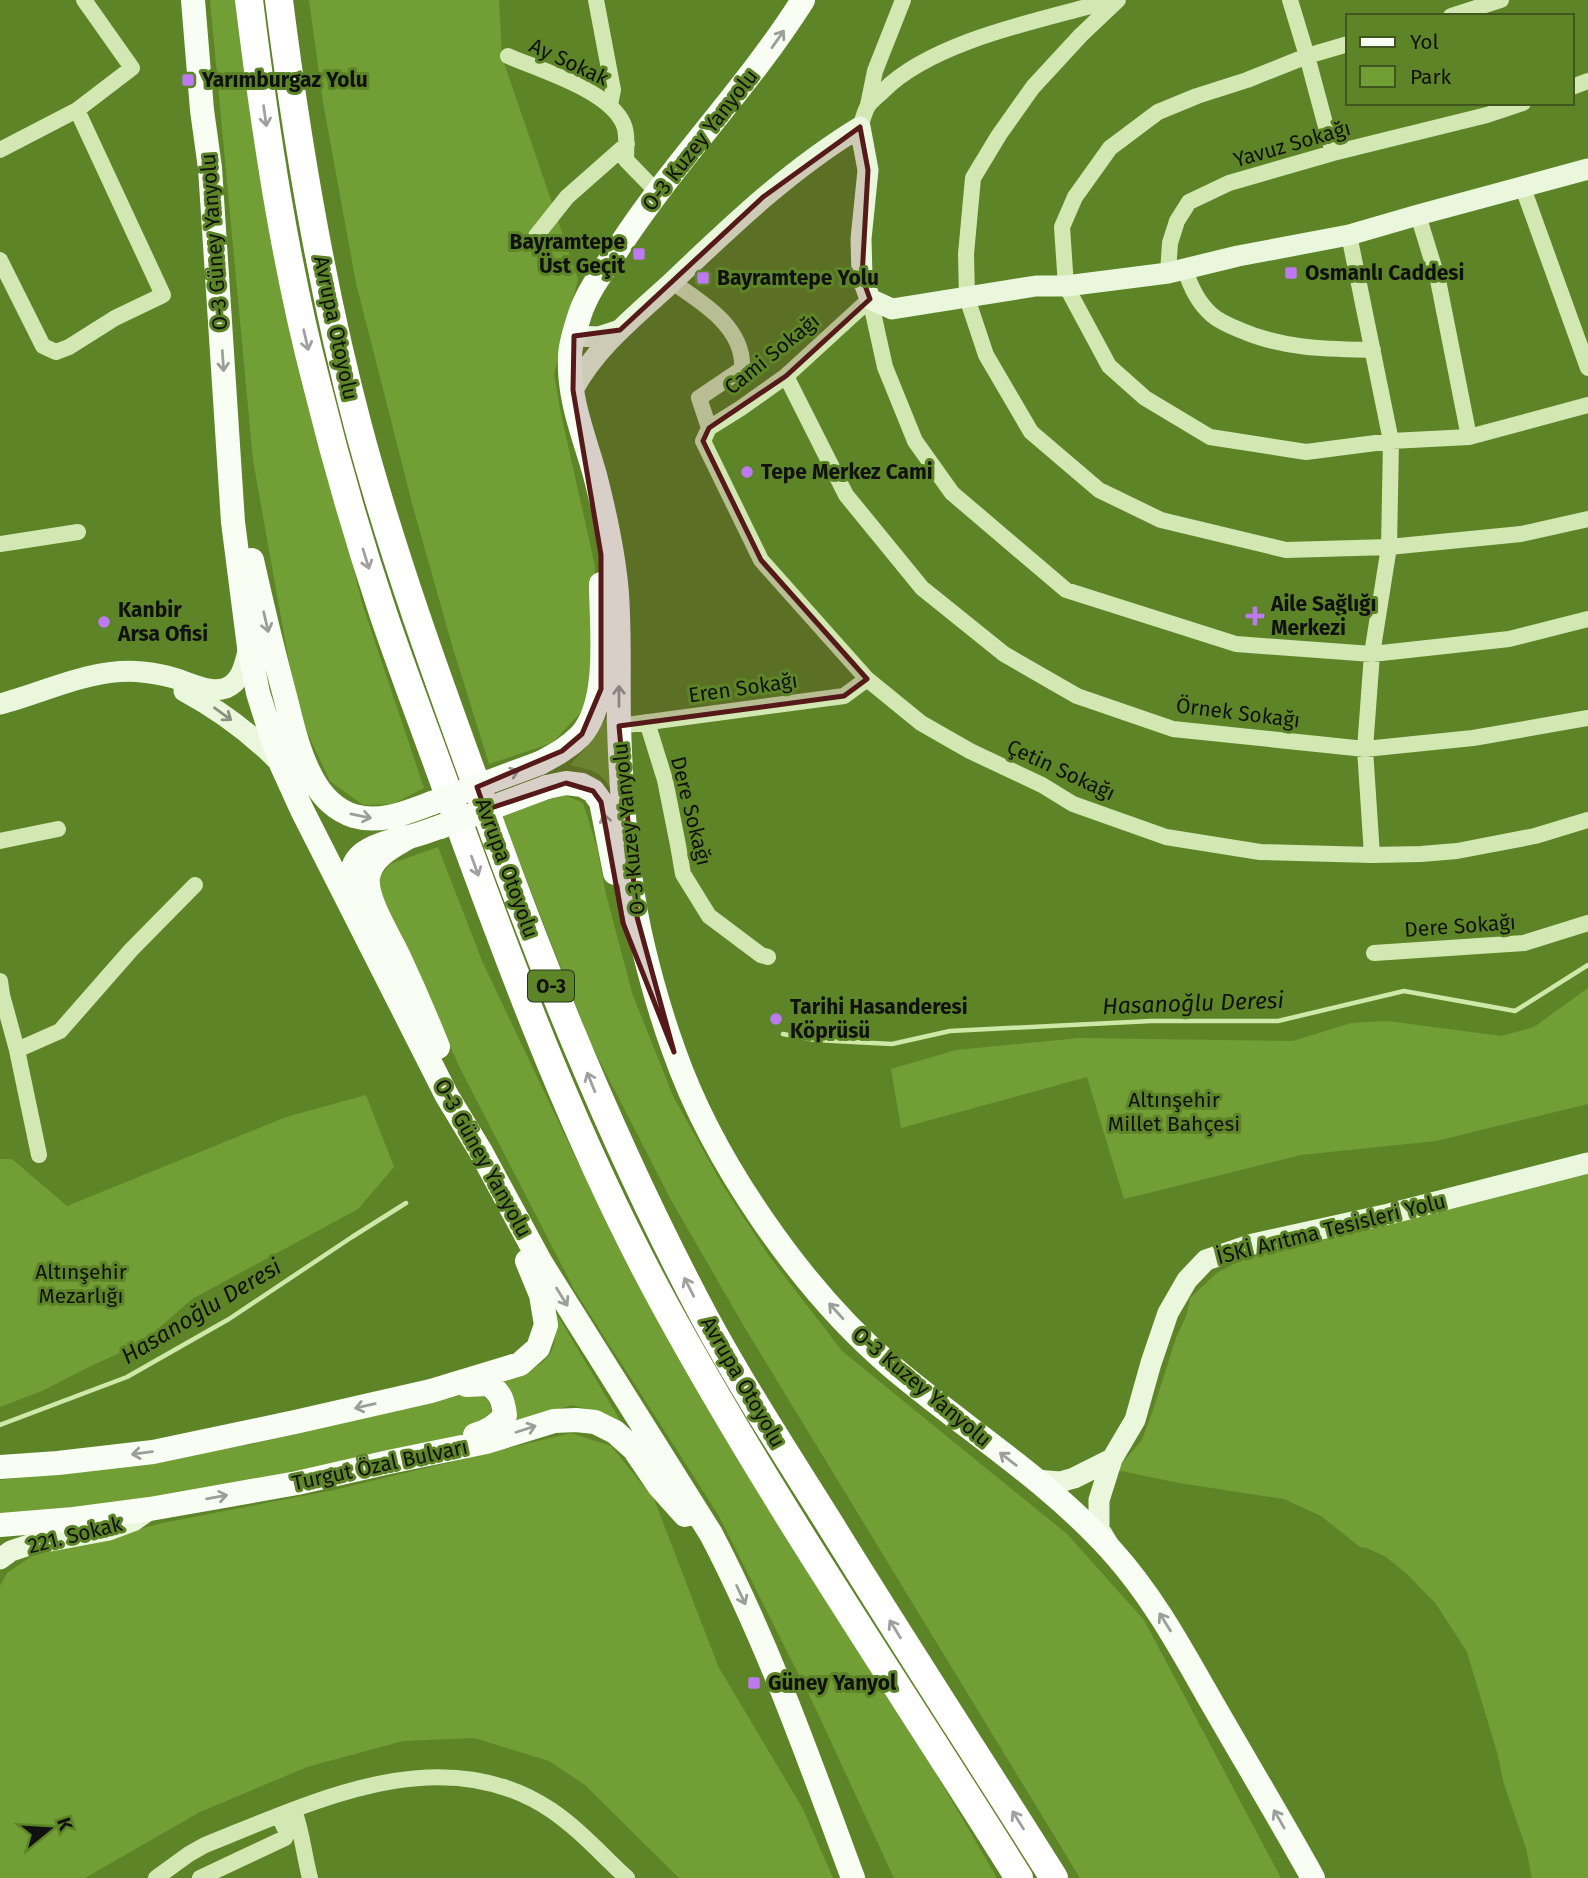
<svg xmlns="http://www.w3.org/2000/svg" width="1588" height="1878" viewBox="0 0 1588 1878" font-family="'Fira Sans',sans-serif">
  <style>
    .green { fill: #729e36 }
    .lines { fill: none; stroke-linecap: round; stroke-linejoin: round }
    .stream { stroke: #cee8a7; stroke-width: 4.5 }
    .street { stroke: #d2e7b2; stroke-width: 16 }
    .secondary { stroke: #ebf7dc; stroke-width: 21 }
    .primary { stroke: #f9fef4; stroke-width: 24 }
    .highway { stroke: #fff; stroke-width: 28 }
    .primary-bridge { stroke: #f9fef4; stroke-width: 24 }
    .oneway { stroke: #9c9f99 }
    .oneway2 { stroke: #a0a0a0 }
    .oneway3 { stroke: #899081 }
    .marked { fill: #561919; fill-opacity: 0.2; stroke: #561919; stroke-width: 5; stroke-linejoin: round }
    .poi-dot { fill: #bd79ef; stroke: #5d8528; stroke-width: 2.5 }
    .labels { text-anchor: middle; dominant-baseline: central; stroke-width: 6; stroke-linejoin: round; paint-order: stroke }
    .shield { fill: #5d8528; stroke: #283418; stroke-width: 2 }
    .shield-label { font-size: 19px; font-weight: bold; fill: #111 }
    .street-label { font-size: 21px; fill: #111; stroke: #5d8528 }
    .poi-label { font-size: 21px; font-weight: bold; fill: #111; stroke: #5d8528; text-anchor: start }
    .park-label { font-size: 21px; fill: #111; stroke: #5d8528 }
    .water-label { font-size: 23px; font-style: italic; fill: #111; stroke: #5d8528 }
  </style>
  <rect width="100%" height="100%" fill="#5d8528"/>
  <path class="green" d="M210,0h27l17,141 34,162 74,300 62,185 -31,16 -30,1 -33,-24 -32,-68 -45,-253z
    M309,0h190l3,57 76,222 -24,95 7,40 34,152 -1,94 -10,49 -32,34 -63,21 -37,-119 -39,-138 -57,-224 -33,-181z
    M607,717l8,79c-14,-25 -17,-24 -45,-31l16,-18z
    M565,795l18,8 14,44 9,47 26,99 41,103 50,90 46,70 73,95 225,183 77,86 137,258h-201l-335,-550 -74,-128 -81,-158 -88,-225 42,-16z
    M438,847l44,114 95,200 124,234 171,269 125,214h-103l-80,-173 -95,-189 -144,-225 -114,-221 -86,-187 15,-19z
    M1588,988v116l-152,37 -135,14 -177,44 -37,-122 -186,51 -10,-59 65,-19 123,-12 214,3 58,-18 37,-2 113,15 33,-9z
    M366,1095l28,72 -36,42 -166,90 -50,44 -49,22 -51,26 -42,16v-248h12l55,47 219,-89z
    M1588,1169v709h-56l-6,-30 -22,-64 -7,-32 -30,-100 -31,-48 -30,-31 -20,-16 -19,-9 -7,-1 -39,-31 -37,-17 -105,-16 -63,-13 26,-30 11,-30 23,-72 11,-24 3,-16 28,-26 26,-13 32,-9 92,-20z
    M555,1311l68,114 -21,-12 -30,-8 -59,18 -18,-42c19,-5 48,-11 57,-31 5,-11 3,-27 3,-39z
    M472,1393h8c8,7 11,11 12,22l-15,16 -90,21 -174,36 -131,20 -82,6v-34l57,-6 196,-30z
    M571,1433l40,13 43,53 64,167 85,143 30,69h-154l-94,-93 -36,-24 -75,-23 -71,3 -96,26 -107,45 -115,66h-85v-292l7,-13 25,-17 135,-34 167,-32z"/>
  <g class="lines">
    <path class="stream" d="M783,1034l32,6 77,4 58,-13 201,-10h127l126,-30 111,20 73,-46
      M0,1425l127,-48 102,-58 123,-82 54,-34"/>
    <path class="street" d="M596,0l17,90 -3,15
      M1118,0l-37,35 -48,52 -34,48 -26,43 -7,76 1,44 19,57 45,77 68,58 62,30 125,30 103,-3 132,-13 67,-15
      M1290,0l17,56 26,97
      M1451,16l50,-16
      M1348,44l-41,12 -60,24 -50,16 -39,16 -48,36 -35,49 -13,30 4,59 43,80 36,32 65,39 96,15 85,-11 78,-4 119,-32
      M508,56c32,14 100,34 115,67 5,10 3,26 3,37l32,33
      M1572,87l16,-6
      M868,105l7,-34 28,-71
      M860,127c3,-7 4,-15 8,-21 3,-5 10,-10 15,-15 50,-51 162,-72 230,-91
      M0,150l77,-40 55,-42 -48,-68
      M1523,188l65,180
      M1418,215l20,65 31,157
      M1349,235l42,206 -2,106 -17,107 -7,95 7,106
      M536,236l31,-39 60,-53
      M0,260l43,86 13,6 13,-5 46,-29 48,-23 -86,-185
      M1185,269c5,17 12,33 27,46 8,7 18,11 28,15 43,19 87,19 133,20
      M1168,273l2,-30 7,-22 12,-19 40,-19 104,-30 154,-38 36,-12
      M672,282c30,20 73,46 70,87l-43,29 10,30
      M786,376l60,119 76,93 82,66 73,42 96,33 192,20 108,-11 115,-20
      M0,544l78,-12
      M1588,619l-79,20 -137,15 -136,-10 -170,-54 -114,-97 -37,-52 -30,-74 -15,-68 -84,77 -45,32 -32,20 -6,13 58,119 106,119 54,44 49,28 72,34 31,19 93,33 94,15 112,3 49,-1 36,-3 78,-15 53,-16
      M647,722l18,58 13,65 5,29 26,42 52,39 7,2
      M619,726l225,-30 23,-17
      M0,841l58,-12
      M1374,953l150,-10 64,-20
      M0,981l2,14 15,55 22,105
      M17,1050l43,-19 71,-81 64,-65
      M294,1810c8,22 10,45 16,68
      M156,1878l33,-24 16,-9c108,-43 237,-108 346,-35 28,19 51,45 76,68
      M200,1878l85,-40 2,-5 -8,-17"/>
    <path class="secondary" d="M574,336l25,1 21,-7
      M573,390c22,-42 62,-74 97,-106 60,-57 119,-114 190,-157l8,43 -7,69 1,38 8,22 22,10 144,-23h30l102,-13 70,-17 111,-21 69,-20 170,-46
      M184,691c37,20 68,43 97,73
      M0,704c46,-12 94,-37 142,-32 11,1 22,3 32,6 17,5 36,16 52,10 17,-7 19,-26 23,-41
      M1036,1480l24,2 14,-4 38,-19
      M1108,1544l-9,-15v-29l13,-41 23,-39 16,-57 17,-50 19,-33 19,-20 47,-16 136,-30 199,-51
      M0,1559l11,-8 18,-6 80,-15 24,-9 13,-9"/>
    <path class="primary" d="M193,0l9,110 8,58 23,354 16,125 9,46 11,35 13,38 20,44 145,286 34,56 60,111 170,271c58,111 99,228 142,344
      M803,0c-55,87 -128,161 -184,247 -14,21 -31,43 -39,67 -4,13 -10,29 -10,43 -2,41 14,79 25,118 10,39 19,79 22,119 3,44 1,88 2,132 2,62 6,126 17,187 8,43 23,97 38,138 39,111 128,239 217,315 73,62 156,113 220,184 40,44 68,95 97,146 35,61 71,121 105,182
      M252,560c10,45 21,91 33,136 7,27 13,57 27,82 9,17 23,32 42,38 27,8 53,-4 78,-13
      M540,763c15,-8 28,-15 40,-27 31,-33 21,-110 21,-152
      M547,787l19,-4 16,2 11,6 8,11 14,71
      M409,837c-17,10 -37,19 -41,40 -3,22 22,60 31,80 14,30 27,60 39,90
      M358,902c-20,-47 12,-56 50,-65 11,-2 22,-7 32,-10
      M466,1385l22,-1c13,9 15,16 17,31 -8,11 -17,16 -30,20
      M0,1467l58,-4 95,-11 142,-30 136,-31 89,-27 18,-16 8,-23 -5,-30 -14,-34
      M0,1525l74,-6 76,-10 147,-26 92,-21 97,-20 68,-21 22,-1 19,2 20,10 19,17 25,37 26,29"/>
    <path class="highway" d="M249,0c16,129 35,259 68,385 19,77 41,153 66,228 22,65 47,129 70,194 62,171 126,342 214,502 107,195 234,380 352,569
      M279,0c18,143 42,287 79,426 35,132 83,262 130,391 62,172 131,340 217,501 38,70 81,136 123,203 74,120 151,238 226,357"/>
    <path class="primary-bridge" d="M432,803l108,-40
      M440,827l107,-40"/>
  </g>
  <defs><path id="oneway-shaft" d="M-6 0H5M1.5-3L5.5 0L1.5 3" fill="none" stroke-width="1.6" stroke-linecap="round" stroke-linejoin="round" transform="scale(1.75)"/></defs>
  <g class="oneway">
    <use href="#oneway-shaft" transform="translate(778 39) rotate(-55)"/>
    <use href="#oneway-shaft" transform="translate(223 361) rotate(86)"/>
    <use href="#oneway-shaft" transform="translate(266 622) rotate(77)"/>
    <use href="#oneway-shaft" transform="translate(619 696) rotate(-90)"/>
    <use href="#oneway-shaft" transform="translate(509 774) rotate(-20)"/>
    <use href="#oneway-shaft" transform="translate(361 816) rotate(12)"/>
    <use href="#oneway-shaft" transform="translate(606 824) rotate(-103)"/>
    <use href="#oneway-shaft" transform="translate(562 1297) rotate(58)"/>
    <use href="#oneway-shaft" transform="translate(836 1311) rotate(-132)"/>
    <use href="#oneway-shaft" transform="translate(365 1406) rotate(167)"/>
    <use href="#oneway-shaft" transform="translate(526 1429) rotate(-18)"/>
    <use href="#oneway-shaft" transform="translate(142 1453) rotate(173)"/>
    <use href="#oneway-shaft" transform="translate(1008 1459) rotate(-142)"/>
    <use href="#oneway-shaft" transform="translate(217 1497) rotate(-10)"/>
    <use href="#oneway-shaft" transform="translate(741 1595) rotate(65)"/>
    <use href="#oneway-shaft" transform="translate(1165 1622) rotate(-122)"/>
    <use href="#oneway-shaft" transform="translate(1279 1819) rotate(-120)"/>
  </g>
  <g class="oneway2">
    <use href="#oneway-shaft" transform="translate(265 116) rotate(82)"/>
    <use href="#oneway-shaft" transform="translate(306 340) rotate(77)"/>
    <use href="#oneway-shaft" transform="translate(366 559) rotate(73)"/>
    <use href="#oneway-shaft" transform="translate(475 866) rotate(70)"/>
    <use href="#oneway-shaft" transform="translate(591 1082) rotate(-112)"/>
    <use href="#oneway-shaft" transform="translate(689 1287) rotate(-117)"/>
    <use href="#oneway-shaft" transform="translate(895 1629) rotate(-122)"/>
    <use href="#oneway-shaft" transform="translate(1018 1820) rotate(-122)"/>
  </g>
  <use class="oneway3" href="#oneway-shaft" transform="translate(223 714) rotate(36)"/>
  <path class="marked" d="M860,127l8,43 -6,107 8,22 -84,77 -77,52 -6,13 58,119 106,119 -23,17 -225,30 18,191 37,135 -51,-129 -22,-121 -8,-11 -27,-8 -81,27 -8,-23 85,-36 20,-17 19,-45v-134l-28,-165 1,-54 46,-6 143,-133z"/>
  <g class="poi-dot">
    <rect x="181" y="73" width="14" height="14" rx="3.5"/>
    <rect x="632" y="247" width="14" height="14" rx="3.5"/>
    <rect x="1284" y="266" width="14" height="14" rx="3.5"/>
    <rect x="696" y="271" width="14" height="14" rx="3.5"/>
    <circle cx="747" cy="472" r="7"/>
    <path d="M1251.5 605.5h7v7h7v7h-7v7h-7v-7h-7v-7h7z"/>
    <circle cx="104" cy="622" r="7"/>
    <circle cx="776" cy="1019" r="7"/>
    <rect x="747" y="1676" width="14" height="14" rx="3.5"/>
  </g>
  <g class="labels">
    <rect class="shield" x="528" y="970.5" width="46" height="31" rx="5"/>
    <g class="shield-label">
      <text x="551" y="986">O-3</text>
    </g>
    <g class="street-label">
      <text transform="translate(569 62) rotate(25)">Ay Sokak</text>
      <text transform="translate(700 140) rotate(-52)">O-3 Kuzey Yanyolu</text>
      <text transform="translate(1292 144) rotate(-16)">Yavuz Sokağı</text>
      <text transform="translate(214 242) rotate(-94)">O-3 Güney Yanyolu</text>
      <text transform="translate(336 328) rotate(78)">Avrupa Otoyolu</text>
      <text transform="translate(772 354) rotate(-39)">Cami Sokağı</text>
      <text transform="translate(743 688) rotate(-8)">Eren Sokağı</text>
      <text transform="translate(1238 713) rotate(7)">Örnek Sokağı</text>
      <text transform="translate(1061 770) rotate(25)">Çetin Sokağı</text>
      <text transform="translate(691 811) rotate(76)">Dere Sokağı</text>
      <text transform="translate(629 829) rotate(-96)">O-3 Kuzey Yanyolu</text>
      <text transform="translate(507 868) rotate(70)">Avrupa Otoyolu</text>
      <text transform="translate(1460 926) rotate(-4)">Dere Sokağı</text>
      <text transform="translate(483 1158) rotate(61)">O-3 Güney Yanyolu</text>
      <text transform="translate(1331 1229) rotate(-14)">İSKİ Arıtma Tesisleri Yolu</text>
      <text transform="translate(743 1382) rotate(60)">Avrupa Otoyolu</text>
      <text transform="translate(922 1387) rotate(40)">O-3 Kuzey Yanyolu</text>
      <text transform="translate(380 1465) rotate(-12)">Turgut Özal Bulvarı</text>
      <text transform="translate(75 1535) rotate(-14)">221. Sokak</text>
    </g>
    <g class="poi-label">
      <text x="202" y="80">Yarımburgaz Yolu</text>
      <text x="625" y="242" text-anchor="end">Bayramtepe<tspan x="625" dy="24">Üst Geçit</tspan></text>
      <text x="1305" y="273">Osmanlı Caddesi</text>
      <text x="717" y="278">Bayramtepe Yolu</text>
      <text x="761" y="472">Tepe Merkez Cami</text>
      <text x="1271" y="604">Aile Sağlığı<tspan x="1271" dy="24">Merkezi</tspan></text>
      <text x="118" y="610">Kanbir<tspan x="118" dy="24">Arsa Ofisi</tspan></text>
      <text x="790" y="1007">Tarihi Hasanderesi<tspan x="790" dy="24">Köprüsü</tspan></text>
      <text x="768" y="1683">Güney Yanyol</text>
    </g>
    <g class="park-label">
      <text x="1174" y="1100">Altınşehir<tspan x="1174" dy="24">Millet Bahçesi</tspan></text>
      <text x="81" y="1272">Altınşehir<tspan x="81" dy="24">Mezarlığı</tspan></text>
    </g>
    <g class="water-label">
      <text transform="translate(1193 1003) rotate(-2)">Hasanoğlu Deresi</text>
      <text transform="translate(201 1311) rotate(-31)">Hasanoğlu Deresi</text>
    </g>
  </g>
  <rect x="1346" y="14" width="228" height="91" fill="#5d8528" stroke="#3f571f" stroke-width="2"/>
  <rect x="1360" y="37" width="35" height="10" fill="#f9fef4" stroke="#3f571f" stroke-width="2"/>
  <text x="1410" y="49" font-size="21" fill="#111111">Yol</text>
  <rect x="1360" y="66" width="35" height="21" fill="#729e36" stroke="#3f571f" stroke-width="2"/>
  <text x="1410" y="84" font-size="21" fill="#111111">Park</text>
  <g transform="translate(49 1829) rotate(72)" stroke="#5d8528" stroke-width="5" paint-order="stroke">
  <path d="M0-5L12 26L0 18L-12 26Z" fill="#111111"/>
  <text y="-10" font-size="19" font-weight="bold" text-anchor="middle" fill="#111111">K</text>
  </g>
</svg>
